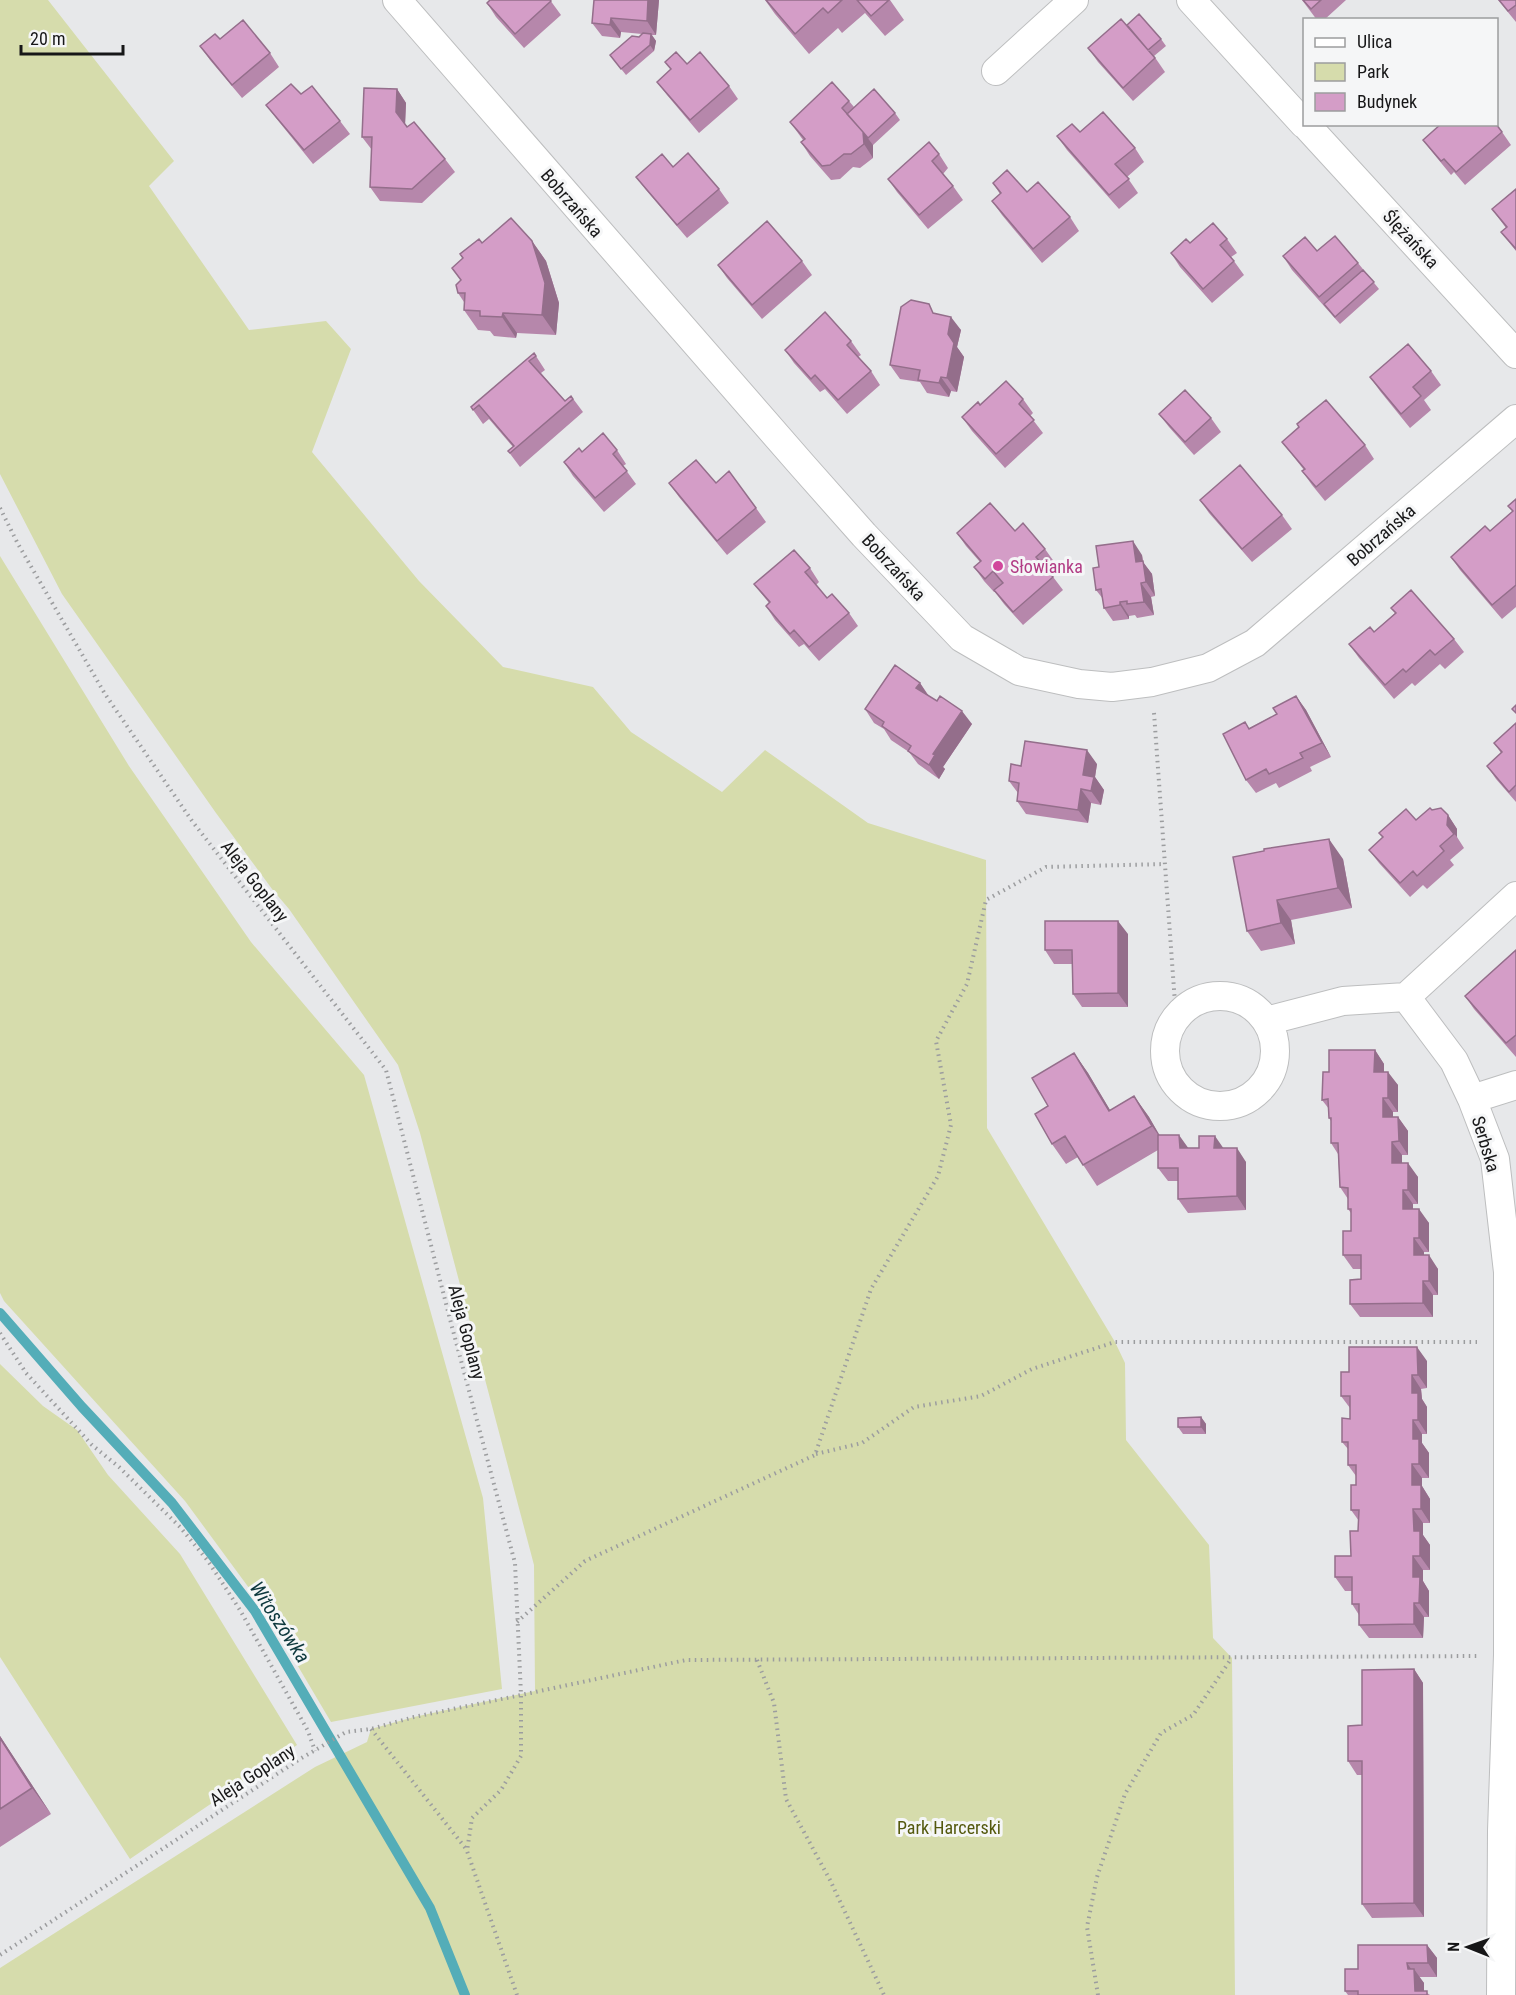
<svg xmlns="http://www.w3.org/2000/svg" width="1516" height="1995" viewBox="0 0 1516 1995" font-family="'Roboto Condensed',sans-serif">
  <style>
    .green { fill: #d6dcac }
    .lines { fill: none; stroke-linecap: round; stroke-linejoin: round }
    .stream { stroke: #54adb8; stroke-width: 10 }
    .minor-casing { stroke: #bdbebf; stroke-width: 30 }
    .path { stroke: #9c9d9f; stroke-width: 4; stroke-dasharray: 1.5 4.5; stroke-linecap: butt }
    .minor { stroke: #fff; stroke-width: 28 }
    .wall { fill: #b687ab }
    .shaded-wall { fill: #946e8b }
    .building { fill: #d49dc7; stroke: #946e8b; stroke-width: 1.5 }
    .hotel-dot { fill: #d1479c; stroke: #f5f6f7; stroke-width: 2 }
    .labels { text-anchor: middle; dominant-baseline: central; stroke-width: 6; stroke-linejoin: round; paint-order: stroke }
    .street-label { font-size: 18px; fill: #171718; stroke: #f5f6f7 }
    .hotel-label { font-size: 18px; fill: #b23c85; stroke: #f5f6f7; text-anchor: start }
    .park-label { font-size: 18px; fill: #54590e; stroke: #f5f6f7 }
    .water-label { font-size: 20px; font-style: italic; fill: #0d383d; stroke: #f5f6f7 }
  </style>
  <rect width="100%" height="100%" fill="#e7e8ea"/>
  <path class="green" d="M0,0h48l126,161 -25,25 100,144 77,-9 25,28 -39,103 107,129 84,86 90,20 38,45 91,60 43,-42 103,73 118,37 1,268 128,214 10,21 1,77 83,105 4,93 19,20 3,337h-1235v-27l315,-201 52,-25 4,-13 43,-12 121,-26 -1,-126 -114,-432 -22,-68 -109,-156 -17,-20 -56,-76 -154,-219 -62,-120z
    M0,556l129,210 122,176 113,133 119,423 19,191 -171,33 -68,-115 -78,-106 -181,-200 -4,-8z
    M0,1364l43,42 34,24 31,45 72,79 117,191 -167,114 -130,-202z"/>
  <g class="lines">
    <path class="stream" d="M0,1313l82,94 90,96 83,108 175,297 35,87"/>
    <g class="minor-casing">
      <path id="minor" d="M397,0l405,465 62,70 98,103 57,33 60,13 33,3 40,-5 56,-14 47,-25 261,-224
        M1191,0l113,124
        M996,71l78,-71
        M1305,124l211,230
        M1165 1051a55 55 0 1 1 110 0a55 55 0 1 1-110 0Z
        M1266,1021l77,-20 63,-4
        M1472,1099l44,-14
        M1501,1995l1,-164 6,-176v-383l-13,-113 -23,-60 -18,-38 -48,-64 110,-101"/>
    </g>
    <path class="path" d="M0,508l18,36 87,150 87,127 194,249 65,253 64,240 6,132 -107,22 -43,12 -25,3 -46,27 -300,196
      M1154,713l22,304
      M0,1333l26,40 66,72 27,22 61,60 28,34 32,49 68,121 7,20
      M816,1454l46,-11 52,-36 67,-11 51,-27 83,-27h362
      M517,1622l68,-61 230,-106 56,-166 67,-113 13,-51 -15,-84 31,-57 19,-84 60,-33 119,-3
      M757,1660l17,43 12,96 44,81 54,115
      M371,1729l96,121
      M517,1995l-50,-144 5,-33 29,-28 20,-34v-61l165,-35 792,-4
      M1098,1995l-11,-68 10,-50 28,-83 36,-61 32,-18 38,-56"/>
    <use href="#minor" class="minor"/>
  </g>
  <path class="wall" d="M550,0l11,15 -37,33 -28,-31 -9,-14z
    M594,0h65l-3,35h-4l4,6 -2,10 -28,24 -16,-20 29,-18 3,-3 -21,-2 -1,6 -18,-2 -10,-13z
    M765,0h125l14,20 -19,16 -20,-23 -23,20 -4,-5 -29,26 -34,-40z
    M1302,0h44l-22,20h-7z
    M1498,0h18v22z
    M1127,25l34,14 5,7 -12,10 11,16 -32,29 -35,-39 -10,-14z
    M220,39l50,14 9,14 -37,31 -32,-38 -10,-14z
    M687,64l42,22 9,13 -39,34 -32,-38 -10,-13z
    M397,89l9,14 -1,21 40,35 10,13 -33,31 -42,-2 -10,-14 2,-37 -10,-13z
    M301,94l39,27 10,13 -37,30 -37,-46 -10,-13z
    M849,101l5,6 41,6 5,7 -27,25v13l-13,10 -7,-1 -13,12 -9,1 -21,-24 -9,-14 2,-2 -13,-18z
    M1080,132l55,16 9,14 -17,15 11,16 -19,16 -52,-59 -10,-14z
    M1502,132l9,13 -46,40 -11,-13 -3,3 -18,-22 -10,-13z
    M939,154l9,14 -5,6 10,12 10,14 -35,29 -31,-37 -9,-13z
    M673,167l46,22 10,14 -42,35 -41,-48 -10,-13z
    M993,183l34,9 43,25 9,14 -37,32 -40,-48 -10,-14 8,-7z
    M1516,189v62l-15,-19 5,-4 -14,-19z
    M1227,239l10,14 -6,4 13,18 -32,28 -32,-36 -9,-14 19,-10z
    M532,241l14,20 13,42 -3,32 -39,-2 -1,5 -22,-2 -4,-5 -12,-1 -14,-20v-8l-6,-9 3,-13 21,-37z
    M1317,251l41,12 21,26 -39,35 -48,-54 -9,-14z
    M802,261l10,14 -50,44 -35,-41 -9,-13z
    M936,314l25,16 -4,17 7,10 -7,35 -6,-1 -2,6 -22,-4 -7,-11 -20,-3 -10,-14z
    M851,341l10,14 -3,2 13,14 9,14 -33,29 -22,-25 -5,3 -26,-29 -9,-13z
    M534,353l11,17 -4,3 24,28 6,-5 12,16 -63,55 -12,-16 5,-4 -24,-28 -6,5 -12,-17z
    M1431,371l10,14 -17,15 7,10 -21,18 -30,-37 -10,-14z
    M1023,399l10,14 -3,3 13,17 -38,35 -33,-37 -10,-14 18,-12z
    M1159,414l52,4 10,14 -27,23 -25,-28z
    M1282,442l83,3 9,14 -49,42 -13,-16 -10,-14 2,-1z
    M617,450l9,14 -3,2 13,18 -32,28 -31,-36 -9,-14 18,-10z
    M669,483h47l40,25 10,14 -39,33 -48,-58z
    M1516,499v108l-14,12 -42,-49 -9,-13 39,-26 23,-19 -5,-6z
    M1200,500l82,15 10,14 -40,33 -43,-49z
    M1015,531l30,18 10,14 -8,6 16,21 -40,35 -19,-21 -9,-12h-1l-10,-11 -10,-14 6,-5 -14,-16 -9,-13z
    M1142,555l1,7 9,12 3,22 -4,1 3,18 -17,3 -2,-3 -6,1v3l-16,2 -9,-13 -1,-9 -7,-9 3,-23z
    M810,568l9,14 -3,3 11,13 22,15 9,13 -39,35 -15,-17 -5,3 -24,-27 -9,-14 3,-3 -15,-19z
    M1391,608l63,31 10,13 -19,17 -5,-5 -25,22 -3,-3 -18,16 -35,-41 -10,-14 25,-12 21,-19z
    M920,683l9,13 43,28 -29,43 2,2 -6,10 -21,-15 -9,-12 -18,-12 -7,-11 -10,-6 -9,-14z
    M1296,696l10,14 25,47 -21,10 2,4 -33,17 -3,-5 -20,10 -10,-13 3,-52 28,-14z
    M1516,723v79l-20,-23 -9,-13 14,-13 -7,-10z
    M1097,764l-2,13 9,13 -3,15 -10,-2 -3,20 -62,-9 -9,-13 1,-8 -9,-12 12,-15z
    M1432,810l16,5 9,14v8l7,11 -14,12 4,5 -27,24 -4,-4 -13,12 -31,-34 -10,-13 14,-12 -4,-5 37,-13z
    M1233,857l110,2 9,49 -61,12 4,24 -34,7 -14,-20z
    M1128,934v73h-46l-9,-13 -1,-30h-18l-9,-14z
    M1516,950v107l-42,-48 -9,-13z
    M1375,1050l9,14v8l14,13v27h-5v5h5l10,14v24h-6v8l16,14v27h-5v5l16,14v29h-5v3l14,14v26h-5v22h-73l-10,-13 11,-25v-10h-8l-10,-14 8,-24v-18l-3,-4v-10l-8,-12 -2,-33 -7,-11v-22l-2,-3v-9l-7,-9 7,-28z
    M1074,1053l14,20 22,37 24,-14 15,21 10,18 29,13h35l23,14v48l-58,3 -10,-14v-18h-10l-10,-13v-18l-61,36 -19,-29 -12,7 -14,-20 -4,-38z
    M1427,1361v27l-6,1 1,10 5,8v27h-5v9l7,10v25h-7v8l8,13v24h-7v12l7,10v25h-7v11l6,10v26h-5l-1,21h-54l-10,-13v-10l-7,-11v-13h-7l-10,-14 16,-21 7,-25 1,-10 -8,-11 5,-25v-9l-8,-11v-16l-6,-7 8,-23v-11l-9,-12 8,-24z
    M1201,1417l5,7v10h-23l-5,-7z
    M1414,1669l9,14 1,234 -52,1 -10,-14v-129h-5l-9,-14 14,-36z
    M0,1736l51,78 -51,33z
    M1427,1945l10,13v19h-18l5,6v8l6,4h-82l-3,-4 13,-22z"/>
  <path class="shaded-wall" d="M648,0h11l-3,35 -9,-14z
    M611,18l10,14 -1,6 -10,-13z
    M651,34l5,7 -2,10 -4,-6z
    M397,89l9,14 -1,23 -9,-14z
    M863,132l10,13v13l-9,-14z
    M532,241l14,20 13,42 -3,32 -14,-20z
    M503,313l14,20 -1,5 -14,-21z
    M951,317l10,13 -4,17 7,10 -7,35 -10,-14 1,-44z
    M941,377l10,14 -2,6 -10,-14z
    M1133,541l9,14 1,7 9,12 3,22 -9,-14 -10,-20z
    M1141,583l10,14 3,18 -10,-13z
    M1120,602l9,14v3l-9,-14z
    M920,683l9,14 -13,-9z
    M1296,696l10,14 25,47 -9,-14z
    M962,711l10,13 -29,43 2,2 -6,10 -10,-14 4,-11z
    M1087,750l10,14 -2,13 9,13 -3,15 -10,-14 -8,-16z
    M1081,789l10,14 -3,20 -10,-13z
    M1448,815l9,14v8l-10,-12z
    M1329,839l14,20 9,49 -14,-20z
    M1277,900l14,20 4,24 -14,-21z
    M1118,921l10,13v73l-10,-14z
    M1375,1050l9,14v22l-10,-14z
    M1074,1053l14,20 35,59 -14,-21z
    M1388,1072l10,13v27l-10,-14z
    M1134,1096l15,21 17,29 -14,-20z
    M1383,1098l10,14v19l-10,-14z
    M1398,1117l10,14v24l-9,-14z
    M1179,1135l10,14 -9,-1z
    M1215,1136l9,13 -10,-1z
    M1392,1142l10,13v22l-10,-14z
    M1237,1148l9,14v48l-9,-14z
    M1408,1163l10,14v27l-10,-14z
    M1403,1190l10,14v19l-10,-14z
    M1419,1209l10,14v29l-10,-14z
    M1414,1238l10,14v17l-10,-14z
    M1429,1255l9,14v26l-9,-14z
    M1423,1281l10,14v22l-10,-14z
    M1417,1347l10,14v27l-9,-13z
    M1412,1375l9,14 1,10 5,8v27l-9,-14 -6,-27z
    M1201,1417l5,7v10l-5,-7z
    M1413,1420l9,14v9l7,10v25l-10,-14 -6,-25z
    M1412,1464l10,14v8l8,13v24l-9,-14 -9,-24z
    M1413,1509l10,14v12l7,10v25l-10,-14 -6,-25z
    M1413,1556l10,14v11l6,10v26l-10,-14 -6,-26z
    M1414,1603l10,14 -1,21 -9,-14z
    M1414,1669l9,14 1,234 -10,-14z
    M0,1736l51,78 -19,-26 -32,-50z
    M1427,1945l10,13v19l-9,-14z
    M1407,1963l7,10v-4l10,14v12l-9,-4 -7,-22z"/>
  <path class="building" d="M490,0h60l1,1 -36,33 -28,-31z
    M594,0h54l-1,21 -36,-3 -1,7 -18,-2z
    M766,0h76l-14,13 -5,-5 -28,26z
    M857,0h32l-18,16z
    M1303,0h18l-10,9z
    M1499,0h17v5l-8,6z
    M1139,14l22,25 -13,11 -21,-25z
    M1121,19l34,39 -32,30 -35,-40z
    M243,20l27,33 -38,32 -32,-39 15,-12 5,5z
    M643,33l8,1 -1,11 -29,24 -11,-14 22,-19 7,1z
    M676,52l11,12 13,-12 29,34 -39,34 -33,-38 14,-13 -6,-7z
    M832,82l17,19 -7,7 21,24 1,12 -13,10h-7l-14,11 -8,1 -21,-24 4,-3 -15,-17z
    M291,84l10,10 11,-8 28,35 -36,29 -38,-45z
    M364,88l33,1 -1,23 11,15 7,-5 31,37 -33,30 -42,-2 2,-50h-10z
    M874,89l21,24 -27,25 -5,-6 -16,-18z
    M1103,112l32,36 -20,16 14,15 -20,16 -52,-59 15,-12 8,8z
    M1441,124h55l6,8 -46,40 -12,-13 -3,2 -18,-21z
    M929,142l10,12 -7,7 21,25 -34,29 -31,-36z
    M688,153l31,36 -42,36 -41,-48 26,-23 11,13z
    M1007,170l20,22 11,-10 32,35 -37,32 -41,-48 9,-8 -8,-10z
    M1516,189v60l-15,-17 6,-5 -15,-18z
    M511,218l21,23 13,42 -3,32 -39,-2 -1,4 -22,-1v-5l-16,-1 1,-17h-7l-2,-8 5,-5 -9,-12 11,-10 -3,-4 19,-15 3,4z
    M767,221l35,40 -50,44 -34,-40z
    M1213,223l14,16 -7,6 14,16 -31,28 -32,-36 15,-14 4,4z
    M1335,236l23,27 -39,34 -36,-41 22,-19 12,14z
    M1363,270l11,12 -39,35 -11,-13z
    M911,300l18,4 4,9 18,4 -3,17 6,9 -7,35 -6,-1 -2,6 -21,-3 2,-10 -30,-5 11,-58z
    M825,312l26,29 -4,4 24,26 -33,29 -23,-25 -4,4 -26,-29z
    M1408,344l23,27 -18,16 8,9 -20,18 -31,-37z
    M534,353l2,3 -7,5 36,40 6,-5 2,3 -63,54 -2,-2 6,-5 -35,-41 -6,5 -2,-3z
    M1006,381l17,18 -4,5 15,16 -38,34 -34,-37 16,-15 2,3z
    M1185,390l26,28 -26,24 -26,-28z
    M1326,400l39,45 -49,42 -14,-16 3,-2 -23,-27 17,-15 -2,-3z
    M603,433l14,17 -4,4 14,17 -32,27 -31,-36 15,-14 3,4z
    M696,460l20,23 13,-12 27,37 -39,33 -48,-58z
    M1240,465l42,50 -40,34 -42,-49z
    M1516,499v86l-24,20 -41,-48 34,-31 5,5 23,-20 -5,-5z
    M990,503l25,28 8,-8 22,26 -9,8 17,20 -40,35 -19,-22 9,-7 -10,-12 -8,8 -11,-12 7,-6 -24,-28z
    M1133,541l3,21 7,-1 3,21 -5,1 3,19 -17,2v-3l-7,1v3l-16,3 -3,-19 -5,1 -3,-22 6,-1 -3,-21z
    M794,550l16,18 -5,4 12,14 10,12 5,-4 17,19 -40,34 -15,-17 -4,4 -24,-28 4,-4 -16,-18z
    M1411,590l43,49 -19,16 -5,-5 -24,22 -3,-3 -18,16 -36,-41 21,-17 4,5 22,-19 -5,-5z
    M895,665l25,18 -4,5 21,13 3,-5 22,15 -29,43 2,1 -6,10 -21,-14 3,-5 -29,-20 2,-4 -19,-13z
    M1296,696l26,47 -22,10 3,5 -34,16 -3,-5 -20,11 -23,-46 22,-12 4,7 28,-15 -4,-6z
    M1516,705v8l-4,-4z
    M1516,723v62l-7,7 -22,-26 15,-14 -8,-9z
    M1025,741l62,9 -4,25 11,2 -3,14 -10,-2 -3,21 -61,-9 2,-18 -10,-2 2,-17 10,2z
    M1430,808l2,2 9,-2 7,7 -1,10 7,9 -14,12 4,5 -27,25 -4,-5 -13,12 -31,-33 14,-13 -4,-4 27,-24 10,11z
    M1329,839l9,49 -61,12 4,23 -34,8 -14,-74 31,-6v-2z
    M1045,921h73v72l-45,1 -1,-44h-27z
    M1516,950v85l-10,8 -41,-47z
    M1329,1050h46l-1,22h14v26h-5v19h15l1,24 -7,1v21h16v27h-5v19h16v29h-5v17h15v26h-6v22l-73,1v-24l11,-1v-24h-18v-24h8v-22h-3v-21l-8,-1 -2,-44h-7v-25h-2l-1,-19 -6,1 1,-28h6z
    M1074,1053l35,58 25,-15 18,30 -69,39 -18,-29 -13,8 -17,-30 13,-8 -16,-28z
    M1158,1135h21l1,13h19v-12h16l-1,12h23v48l-59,3v-31h-20z
    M1349,1347h68l1,28h-6v18h6v27h-5v19h6v25h-7v21h9v24h-8l1,22h6v25h-7v21h7l-1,26h-5v21l-55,1v-21h-7v-27h-17v-21h16l-1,-25h8l1,-21h-8v-25h5v-20h-8v-23h-6v-24l8,1v-23h-9v-24h8z
    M1201,1417v10h-23v-9z
    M1414,1669v234l-52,1v-143h-14v-35l14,-1v-55z
    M0,1738l32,50 -32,21z
    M1358,1945h69l1,18h-21l1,6h6l1,22h12v4h-69v-4h-13v-22h13z"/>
  <circle class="hotel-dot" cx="998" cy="566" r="6"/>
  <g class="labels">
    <g class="street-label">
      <text transform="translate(572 203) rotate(49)">Bobrzańska</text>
      <text transform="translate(1411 239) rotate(47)">Ślężańska</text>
      <text transform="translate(1381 535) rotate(-41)">Bobrzańska</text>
      <text transform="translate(894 567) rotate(47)">Bobrzańska</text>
      <text transform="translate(255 881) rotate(52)">Aleja Goplany</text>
      <text transform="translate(1486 1144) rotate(73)">Serbska</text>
      <text transform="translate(467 1332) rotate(75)">Aleja Goplany</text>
      <text transform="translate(252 1775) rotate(-33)">Aleja Goplany</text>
    </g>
    <g class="hotel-label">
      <text x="1010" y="566">Słowianka</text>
    </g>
    <g class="park-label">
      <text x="949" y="1827">Park Harcerski</text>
    </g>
    <g class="water-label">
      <text transform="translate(280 1622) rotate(57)">Witoszówka</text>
    </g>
  </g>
  <rect x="1303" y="18" width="195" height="108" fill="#f5f6f7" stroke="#9c9d9e" stroke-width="1.5"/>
  <rect x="1315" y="38" width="30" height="9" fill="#ffffff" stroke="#9c9d9e" stroke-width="1.5"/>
  <text x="1357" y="48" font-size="18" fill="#171718">Ulica</text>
  <rect x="1315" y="63" width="30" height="18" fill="#d6dcac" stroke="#9c9d9e" stroke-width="1.5"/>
  <text x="1357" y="78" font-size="18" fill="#171718">Park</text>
  <rect x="1315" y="93" width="30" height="18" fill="#d49dc7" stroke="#9c9d9e" stroke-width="1.5"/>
  <text x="1357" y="108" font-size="18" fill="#171718">Budynek</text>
  <g transform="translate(1468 1947) rotate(271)" stroke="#f5f6f7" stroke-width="4.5" paint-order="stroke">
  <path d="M0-4.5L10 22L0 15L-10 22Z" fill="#171718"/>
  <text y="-9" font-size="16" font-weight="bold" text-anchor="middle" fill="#171718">N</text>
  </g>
  <path d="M21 45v9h102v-9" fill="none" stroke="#171718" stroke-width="3"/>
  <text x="30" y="45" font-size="18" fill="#171718" stroke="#f5f6f7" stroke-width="4.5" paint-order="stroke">20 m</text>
</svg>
